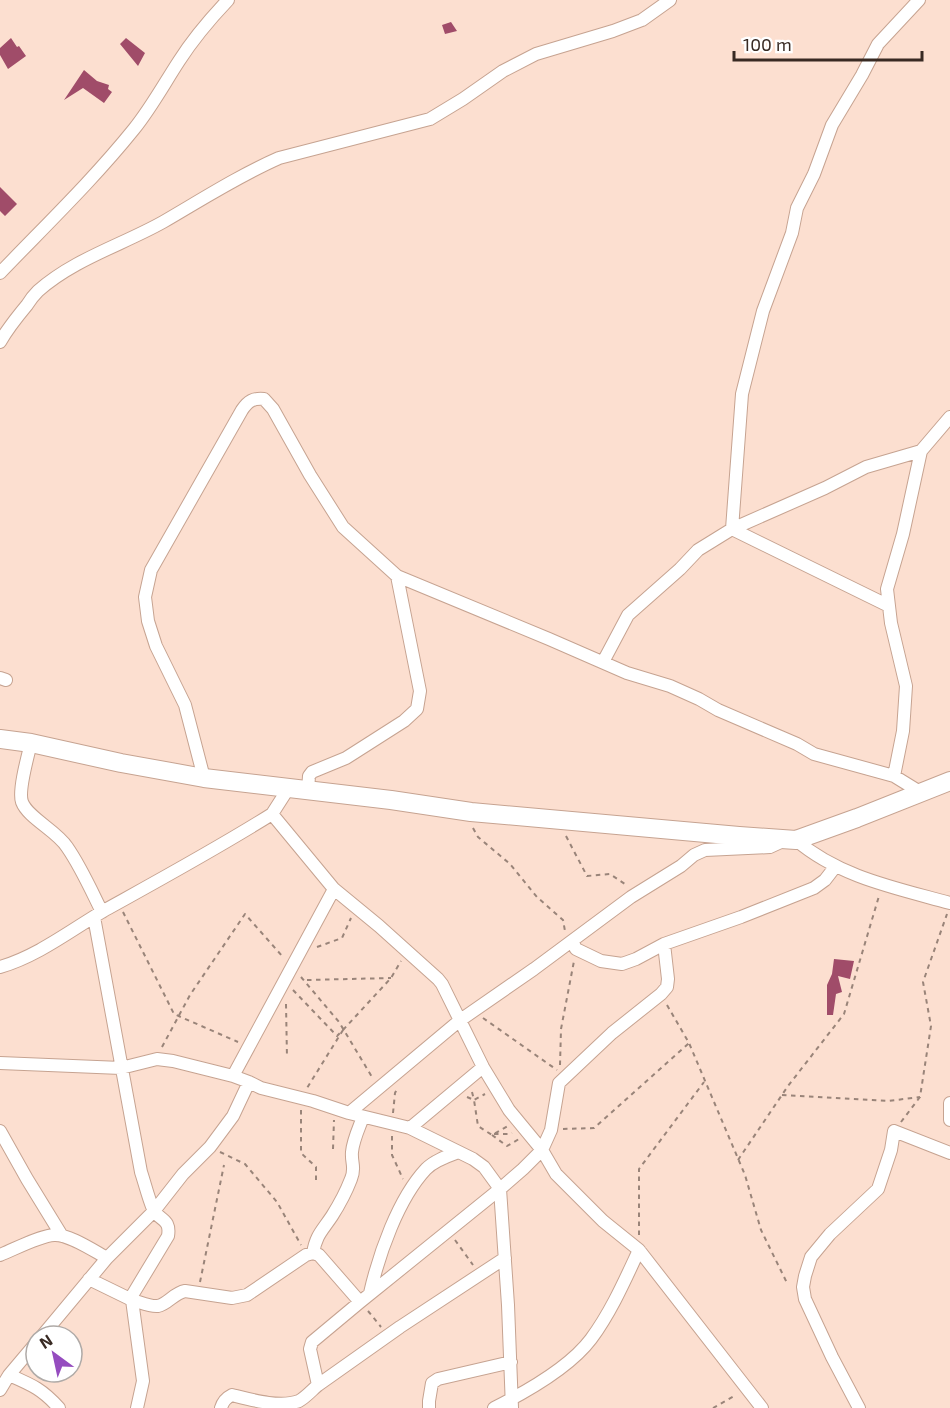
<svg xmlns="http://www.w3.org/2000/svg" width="950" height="1408" viewBox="0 0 950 1408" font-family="'Exo 2',sans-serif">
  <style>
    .building { fill: #a04c69 }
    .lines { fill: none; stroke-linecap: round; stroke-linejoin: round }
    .street-casing { stroke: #c6a391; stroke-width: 14 }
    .secondary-casing { stroke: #c6a391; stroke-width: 20 }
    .path { stroke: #998479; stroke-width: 2; stroke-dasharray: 4.5 4.5; stroke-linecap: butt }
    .street { stroke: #fff; stroke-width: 12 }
    .secondary { stroke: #fff; stroke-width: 18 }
  </style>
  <rect width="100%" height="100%" fill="#fcdfd0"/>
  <path class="building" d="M451,22l6,9 -12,3 -3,-9z
    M11,38l6,9 2,-1 7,10 -18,13 -8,-14v-7z
    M126,38l19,15 -7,13 -18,-22z
    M84,70l13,11 12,4 -1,4 4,3 -8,11 -21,-15 -19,12z
    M0,187l17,17 -12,12 -5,-5z
    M834,959l20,2 -4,18 -12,-3 4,16 -6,2 -3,21h-6v-30l5,-11z"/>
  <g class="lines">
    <g class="street-casing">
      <path id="street" d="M0,273c45,-47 93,-93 134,-144 17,-21 30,-45 45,-68 14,-22 31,-42 49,-61
        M0,342c8,-14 17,-25 27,-37 3,-5 7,-10 11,-14 36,-32 84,-46 125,-69 38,-22 75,-46 116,-64l151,-39 33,-20 40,-28 33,-17 77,-23 29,-11 28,-20
        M732,529l10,-135 21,-83 29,-78 5,-25 17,-34 18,-49 30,-50 16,-31 41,-44
        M732,529l157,77
        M603,662l25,-47 52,-46 18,-19 34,-21 93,-41 41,-21 55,-16
        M0,678l6,2
        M31,743c-3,12 -13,48 -9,59 6,16 35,29 45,45 14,20 24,43 35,65
        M894,776l9,-45 3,-45 -15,-63 -4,-34 16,-55 18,-83 29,-34
        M204,778l-19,-73 -29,-59 -8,-25 -3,-24 6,-27 91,-160c6,-9 11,-12 22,-11l9,10 37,66 33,52 54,49 152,63 78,34 43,13 29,13 19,11 79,34 17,10 80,22 26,16
        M308,790l1,-14 3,-4 34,-14 58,-37 13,-12 3,-18 -23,-115
        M796,840c43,37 100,48 154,63
        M334,889l45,37 59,53 4,5 41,83 26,43 33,40 14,24 47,47 36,29
        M94,917l47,255c4,12 7,25 12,37 6,12 18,9 15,27l-38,63
        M572,941l4,8 25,12 21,3 14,-5 28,-15 77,-27 73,-29 11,-8 10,-13
        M0,967c38,-11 71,-37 105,-57 56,-31 113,-62 167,-96
        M0,1063l121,5 36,-9 16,2 60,15
        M249,1082l12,6 52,13 36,12 61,15 63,31 11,8 16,22 8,116 4,103
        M950,1103v17
        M349,1113l110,-92 75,-52 97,-72 50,-31 13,-11 11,-5 65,-3 13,-6
        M410,1128l73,-61
        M0,1131l27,48 35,57
        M313,1253c3,-18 9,-22 19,-37 7,-11 14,-24 19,-37 5,-12 0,-15 1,-27 1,-12 7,-24 11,-35
        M0,1255c15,-6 39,-19 54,-20 15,-1 40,16 53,23
        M89,1279l43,21 11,81 -6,27
        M370,1293c9,-39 28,-94 56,-124 9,-9 22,-13 33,-17
        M132,1300c8,2 18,7 26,6 10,-2 16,-13 27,-15l47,7 15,-3 59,-40 7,-2 6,2 41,47
        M42,1336l65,-78 47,-47 29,-37 27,-27 23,-31 16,-34 -16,-6 101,-187 -62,-75 16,-25
        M9,1375c23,10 33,14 50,33
        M318,1385l82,-58 105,-69
        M0,1390l9,-15 27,-32
        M221,1408c2,-7 5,-10 11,-13 20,5 48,13 67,6 7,-4 13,-11 19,-16l-8,-36 2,-7 48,-40 140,-113 23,-20 19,-19 9,-20 8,-47 53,-50 49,-39 6,-7 1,-8 -4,-35
        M429,1408v-7l3,-18 6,-4 73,-17
        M494,1408c30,-15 76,-41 97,-69 20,-27 34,-59 48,-89l123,158
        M859,1408l-27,-51 -27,-58 -2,-12 2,-11 6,-19 19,-23 48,-45 13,-39 3,-19 56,22"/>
    </g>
    <g class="secondary-casing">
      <path id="secondary" d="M0,739l31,4 90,20 83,15 187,22 80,12 268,24 57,4 61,-22 93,-37"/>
    </g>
    <path class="path" d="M473,828l5,9 32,27 27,33 26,23 2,11
      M566,836l21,40 23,-2 18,12
      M123,912l51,102 64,28
      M317,947l25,-9 9,-20
      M301,977l38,45 33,55
      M307,980l84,-2
      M293,990l44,46 6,-6 -36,58
      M286,1004l1,54
      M667,1005l22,38 56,132 16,55 27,55
      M483,1018l74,52
      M343,1030l48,-52 10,-17
      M162,1047l28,-52 55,-81 38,43
      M560,1065l1,-36 13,-68
      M472,1092l2,8 11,-6
      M782,1095l106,6 32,-4
      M467,1097l7,3 4,26 14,9 16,-9
      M301,1110v43l15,14v16
      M393,1113l2,-20 2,-4
      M901,1122l19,-25 11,-71 -8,-44 24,-68
      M563,1129l31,-1 95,-85
      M494,1134h15l3,-1
      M492,1135l15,11 12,-7
      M392,1136v19l11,24
      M333,1149l1,-29
      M220,1152l25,12 32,38 24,43
      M738,1160l50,-74 56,-72 35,-118
      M639,1235v-66l65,-87
      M455,1240l18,25
      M200,1282l24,-117
      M368,1311l13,16
      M713,1408l23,-13"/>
    <use href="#street" class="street"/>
    <use href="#secondary" class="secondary"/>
  </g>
  <g transform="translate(54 1354) rotate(327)"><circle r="28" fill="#ffffff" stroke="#afaaa7" stroke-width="1.5"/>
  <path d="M0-4.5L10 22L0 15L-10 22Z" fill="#954cbf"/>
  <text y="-9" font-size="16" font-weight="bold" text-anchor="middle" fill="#382a23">N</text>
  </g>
  <path d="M734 51v9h188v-9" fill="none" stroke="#382a23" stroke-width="3"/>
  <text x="743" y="51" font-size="18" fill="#382a23" stroke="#ffffff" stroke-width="4.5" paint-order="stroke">100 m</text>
</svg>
